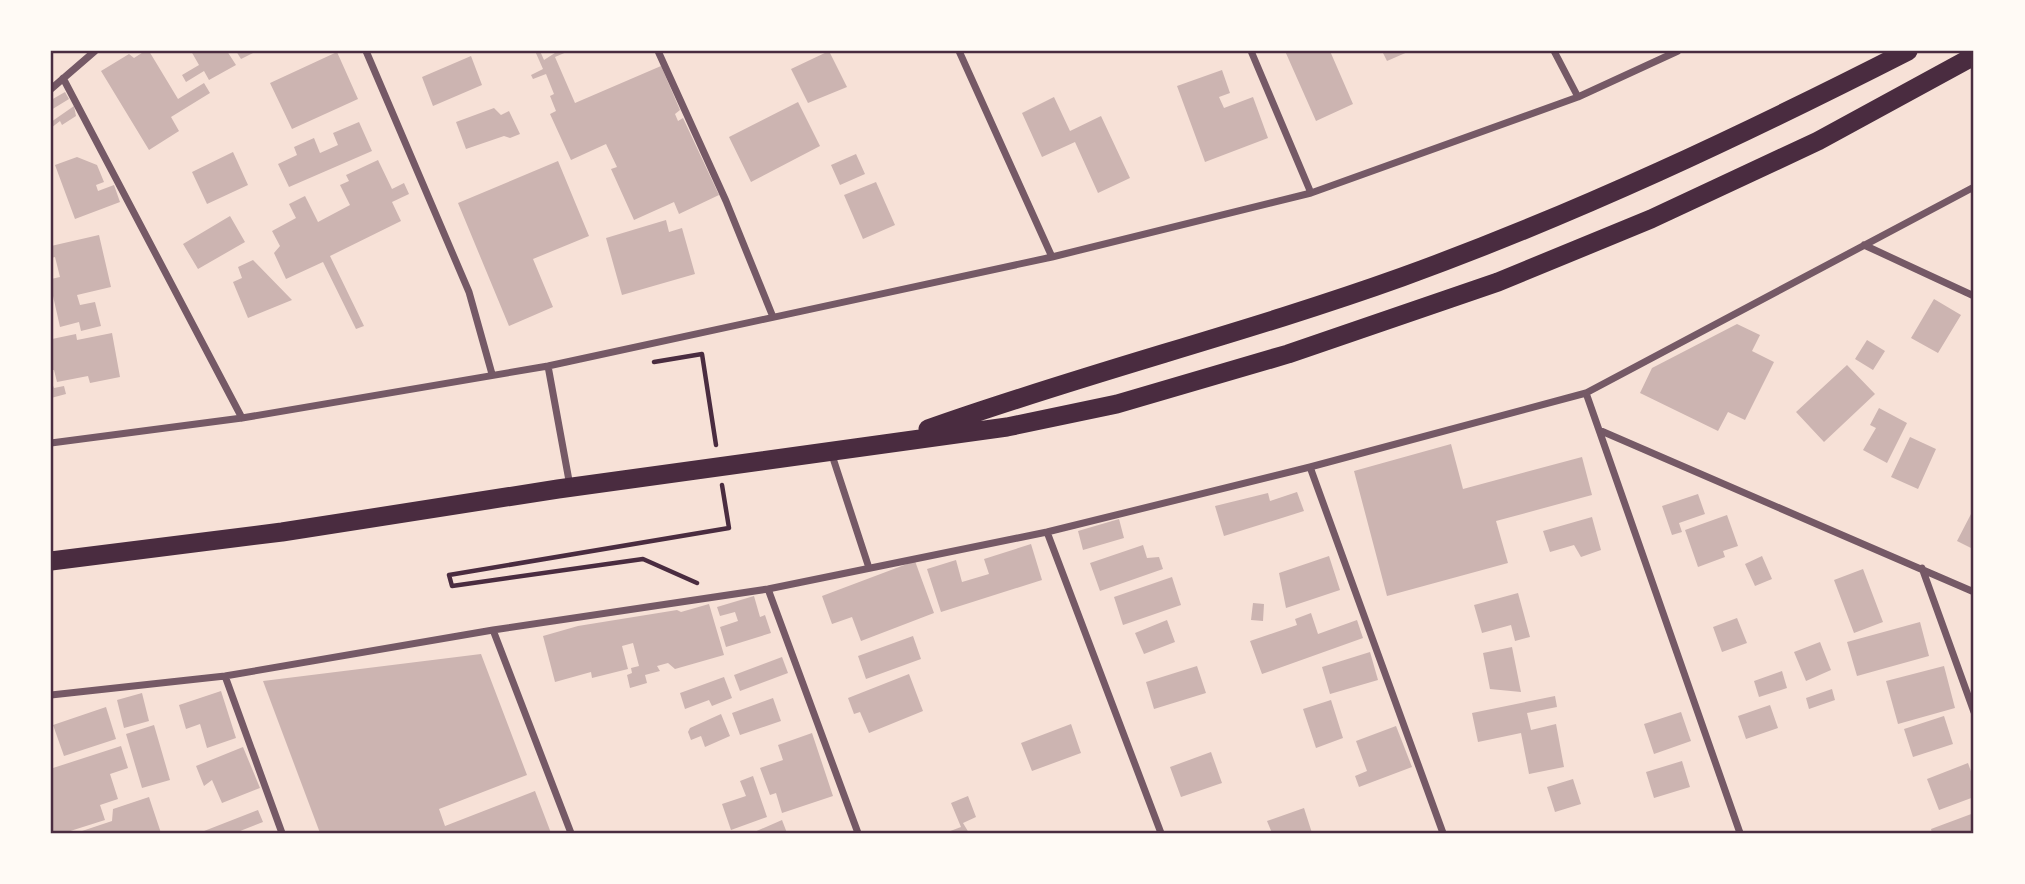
<svg xmlns="http://www.w3.org/2000/svg" width="2025" height="884" viewBox="0 0 2025 884" font-family="'Archivo Narrow',sans-serif">
  <style>
    .building { fill: #ccb4b1 }
    .lines { fill: none; stroke-linecap: round; stroke-linejoin: round }
    .path { stroke: #4a2c40; stroke-width: 4.5 }
    .minor { stroke: #755966; stroke-width: 7 }
    .trunk { stroke: #4a2c40; stroke-width: 19 }
    .neatline { fill: none; stroke: #4a2c40; stroke-width: 2.5 }
  </style>
  <rect width="100%" height="100%" fill="#f7e1d7"/>
  <path class="building" d="M145,51h4l29,48 26,-16 6,10 -39,24 8,14 -30,19 -48,-79 28,-17 5,4z
    M191,51h36l9,14 -27,15 -5,-9 -18,11 -4,-7 17,-10z
    M236,51h21l-16,8z
    M535,51h5l4,9 14,-9h11l-14,6 20,46 86,-37 19,44 -5,4 3,7 5,-3 36,77 -40,19 -5,-12 -40,18 -23,-51 6,-2 -11,-23 -35,16 -21,-46 6,-3 -6,-15 4,-2 -8,-20 -13,5 -2,-4 12,-6z
    M829,51l18,36 -39,16 -17,-34z
    M1285,51h45l23,53 -37,17z
    M1382,51h28l-23,10z
    M337,52l21,47 -66,30 -22,-46z
    M471,56l11,29 -49,21 -11,-29z
    M1222,70l8,23 -11,4 5,11 29,-11 15,41 -63,24 -28,-76z
    M65,92l4,7 -18,11v-10z
    M1054,97l16,34 31,-15 29,62 -32,15 -23,-51 -33,15 -20,-44z
    M798,102l22,44 -69,36 -22,-45z
    M74,106l2,10 -14,9 -2,-4 -9,7v-6z
    M494,108l7,7 8,-4 11,23 -10,4 -6,-2 -38,13 -10,-27z
    M359,122l13,29 -83,36 -11,-23 19,-9 -3,-8 20,-9 6,15 18,-8 -5,-12z
    M233,152l15,33 -41,19 -15,-32z
    M856,154l9,20 -25,11 -9,-20z
    M77,157l20,8 7,17 -8,3 2,6 16,-6 6,17 -45,17 -20,-54z
    M378,160l14,29 12,-6 5,11 -17,8 9,19 -71,35 34,70 -8,3 -33,-67 -37,17 -12,-26 6,-7 -8,-15 24,-13 -7,-14 16,-8 13,26 32,-17 -10,-20 9,-4 -3,-6z
    M558,161l31,75 -56,23 20,48 -44,19 -51,-123z
    M876,182l19,43 -32,14 -19,-44z
    M230,216l15,26 -47,27 -15,-25z
    M666,220l3,12 13,-4 13,46 -73,21 -16,-57z
    M99,235l12,52 -34,8 3,10 15,-3 6,24 -20,5 -2,-9 -19,5 -9,-40v-8l9,-2 -5,-20 -4,1v-12z
    M253,260l39,40 -44,18 -15,-36 9,-4 -4,-11z
    M1934,299l27,16 -23,38 -27,-15z
    M1737,324l23,11 -8,16 22,11 -29,58 -17,-8 -10,19 -78,-38 12,-25z
    M112,333l8,44 -30,6 -2,-7 -31,6 -3,-12h-3l1,-31 24,-5 1,6z
    M1867,340l18,11 -12,19 -18,-11z
    M1847,365l28,29 -51,48 -28,-30z
    M51,381l3,7 10,-2 2,8 -15,4z
    M1879,408l28,15 -20,40 -24,-13 13,-22 -6,-3z
    M1910,437l26,12 -18,40 -27,-12z
    M1451,444l12,45 119,-32 10,38 -96,26 12,42 -121,33 -33,-125z
    M1297,492l7,19 -80,25 -9,-30 53,-13 2,8z
    M1698,494l7,20 -26,9 3,9 -10,3 -10,-29z
    M1971,514l3,2 -1,33 -16,-8z
    M1727,515l11,31 -15,5 2,6 -27,10 -13,-37z
    M1592,517l9,33 -20,7 -7,-12 -24,7 -7,-21z
    M1119,519l5,19 -41,12 -5,-19z
    M1031,544l11,36 -101,32 -14,-43 29,-9 6,22 27,-8 -5,-15z
    M1143,545l4,13 12,-1 4,12 -63,22 -10,-28z
    M1329,556l11,34 -54,18 -7,-35z
    M1762,556l10,23 -17,7 -10,-22z
    M915,561l19,52 -73,28 -9,-24 -20,7 -10,-28z
    M1863,569l20,53 -29,11 -20,-53z
    M1172,577l9,28 -58,20 -9,-28z
    M1518,593l12,44 -15,4 -4,-16 -29,8 -8,-28z
    M754,596l6,21 5,-2 6,18 -45,14 -6,-20 18,-6 -3,-9 -15,4 -3,-9z
    M1253,603l11,1 -1,17 -12,-1z
    M709,604l15,51 -49,14 -7,-6 -11,3 3,5 -15,4 2,8 -17,5 -3,-13 5,-2 -1,-5 8,-2 -6,-23 -11,3 6,23 -36,9 -1,-6 -36,10 -12,-46 35,-10 99,-16 4,2z
    M1311,613l7,21 39,-14 6,18 -101,36 -12,-33 47,-16 -2,-6z
    M1737,618l10,25 -25,9 -9,-25z
    M1167,620l8,22 -31,12 -9,-21z
    M1920,622l9,34 -72,20 -10,-34z
    M913,636l8,23 -55,20 -8,-23z
    M1820,642l11,28 -25,11 -12,-29z
    M1512,647l9,45 -31,-3 -7,-36z
    M1370,652l8,28 -48,14 -8,-27z
    M481,654l46,121 -88,34 6,17 90,-35 16,42h-231l-57,-152z
    M782,657l6,16 -48,18 -6,-16z
    M1197,666l9,27 -52,16 -8,-27z
    M1944,666l11,42 -57,16 -12,-43z
    M1782,671l5,17 -28,9 -5,-16z
    M909,674l14,37 -54,22 -9,-21 -6,2 -6,-16z
    M724,677l8,21 -20,8 -3,-6 -24,9 -5,-16z
    M1832,689l3,11 -26,9 -3,-11z
    M221,691l15,47 -29,10 -7,-24 -14,5 -7,-24z
    M142,693l7,28 -25,7 -7,-28z
    M1555,696l2,11 -30,6 4,17 25,-6 8,43 -35,7 -8,-41 -43,9 -6,-29z
    M773,698l8,23 -41,14 -8,-22z
    M1331,700l12,38 -27,10 -13,-39z
    M1770,705l8,23 -32,11 -8,-23z
    M106,707l10,32 -52,17 -11,-31z
    M1681,712l10,29 -37,13 -10,-30z
    M721,714l9,22 -25,11 -4,-11 -10,4 -3,-8 2,-4z
    M1944,716l9,28 -40,13 -9,-28z
    M1071,724l10,29 -49,18 -11,-28z
    M154,725l16,55 -28,8 -16,-54z
    M1396,726l16,41 -53,20 -4,-11 12,-5 -11,-30z
    M812,733l21,63 -51,17 -6,-20 -6,2 -10,-27 23,-8 -5,-15z
    M121,746l7,22 -18,6 8,25 -18,6 5,15 -41,13h-13v-71l2,6z
    M243,747l17,41 -38,15 -10,-23 -8,6 -8,-20z
    M1211,752l11,31 -41,14 -11,-30z
    M1682,761l8,26 -36,11 -8,-26z
    M1968,763l6,17v17l-35,13 -12,-31z
    M753,776l14,41 -36,13 -9,-26 24,-8 -6,-15z
    M1573,779l8,25 -26,8 -8,-25z
    M968,796l8,21 -13,6 6,10h-24l16,-6 -10,-24z
    M149,797l12,36h-85l36,-12 1,-12z
    M1304,808l8,25h-40l-5,-12z
    M258,810l5,12 -28,11h-36z
    M1974,813v20h-42l-1,-4z
    M782,820l5,13h-35z"/>
  <g class="lines">
    <path class="path" d="M654,362l48,-8 14,91
      M697,583l-54,-24 -191,27 -3,-11 280,-47 -7,-43"/>
    <path class="minor" d="M366,51l103,241 23,82
      M658,51l68,150 47,116
      M959,51l93,206
      M1251,51l60,142
      M1554,51l24,46
      M63,78l179,340
      M51,89l44,-38
      M1864,245l110,51
      M548,366l22,120
      M1586,393l13,37 375,162
      M1599,430l141,403
      M51,443l191,-25 306,-52 504,-109 259,-64 267,-96 100,-46
      M831,452l38,116
      M1310,467l133,366
      M1047,532l114,301
      M1922,568l52,144
      M768,589l90,244
      M493,630l78,203
      M225,676l57,157
      M51,695l174,-19 268,-46 275,-41 279,-57 263,-65 276,-74 388,-206"/>
    <path class="trunk" d="M928,429c157,-56 318,-96 474,-152 174,-63 341,-142 506,-226
      M51,561l231,-29 276,-43 449,-62 110,-23 171,-50 210,-72 153,-63 167,-78 156,-85"/>
  </g>
  <rect width="2025" height="884" fill="none" stroke="#fffaf5" stroke-width="105"/>
  <rect x="52" y="52" width="1920" height="780" class="neatline"/>
</svg>
